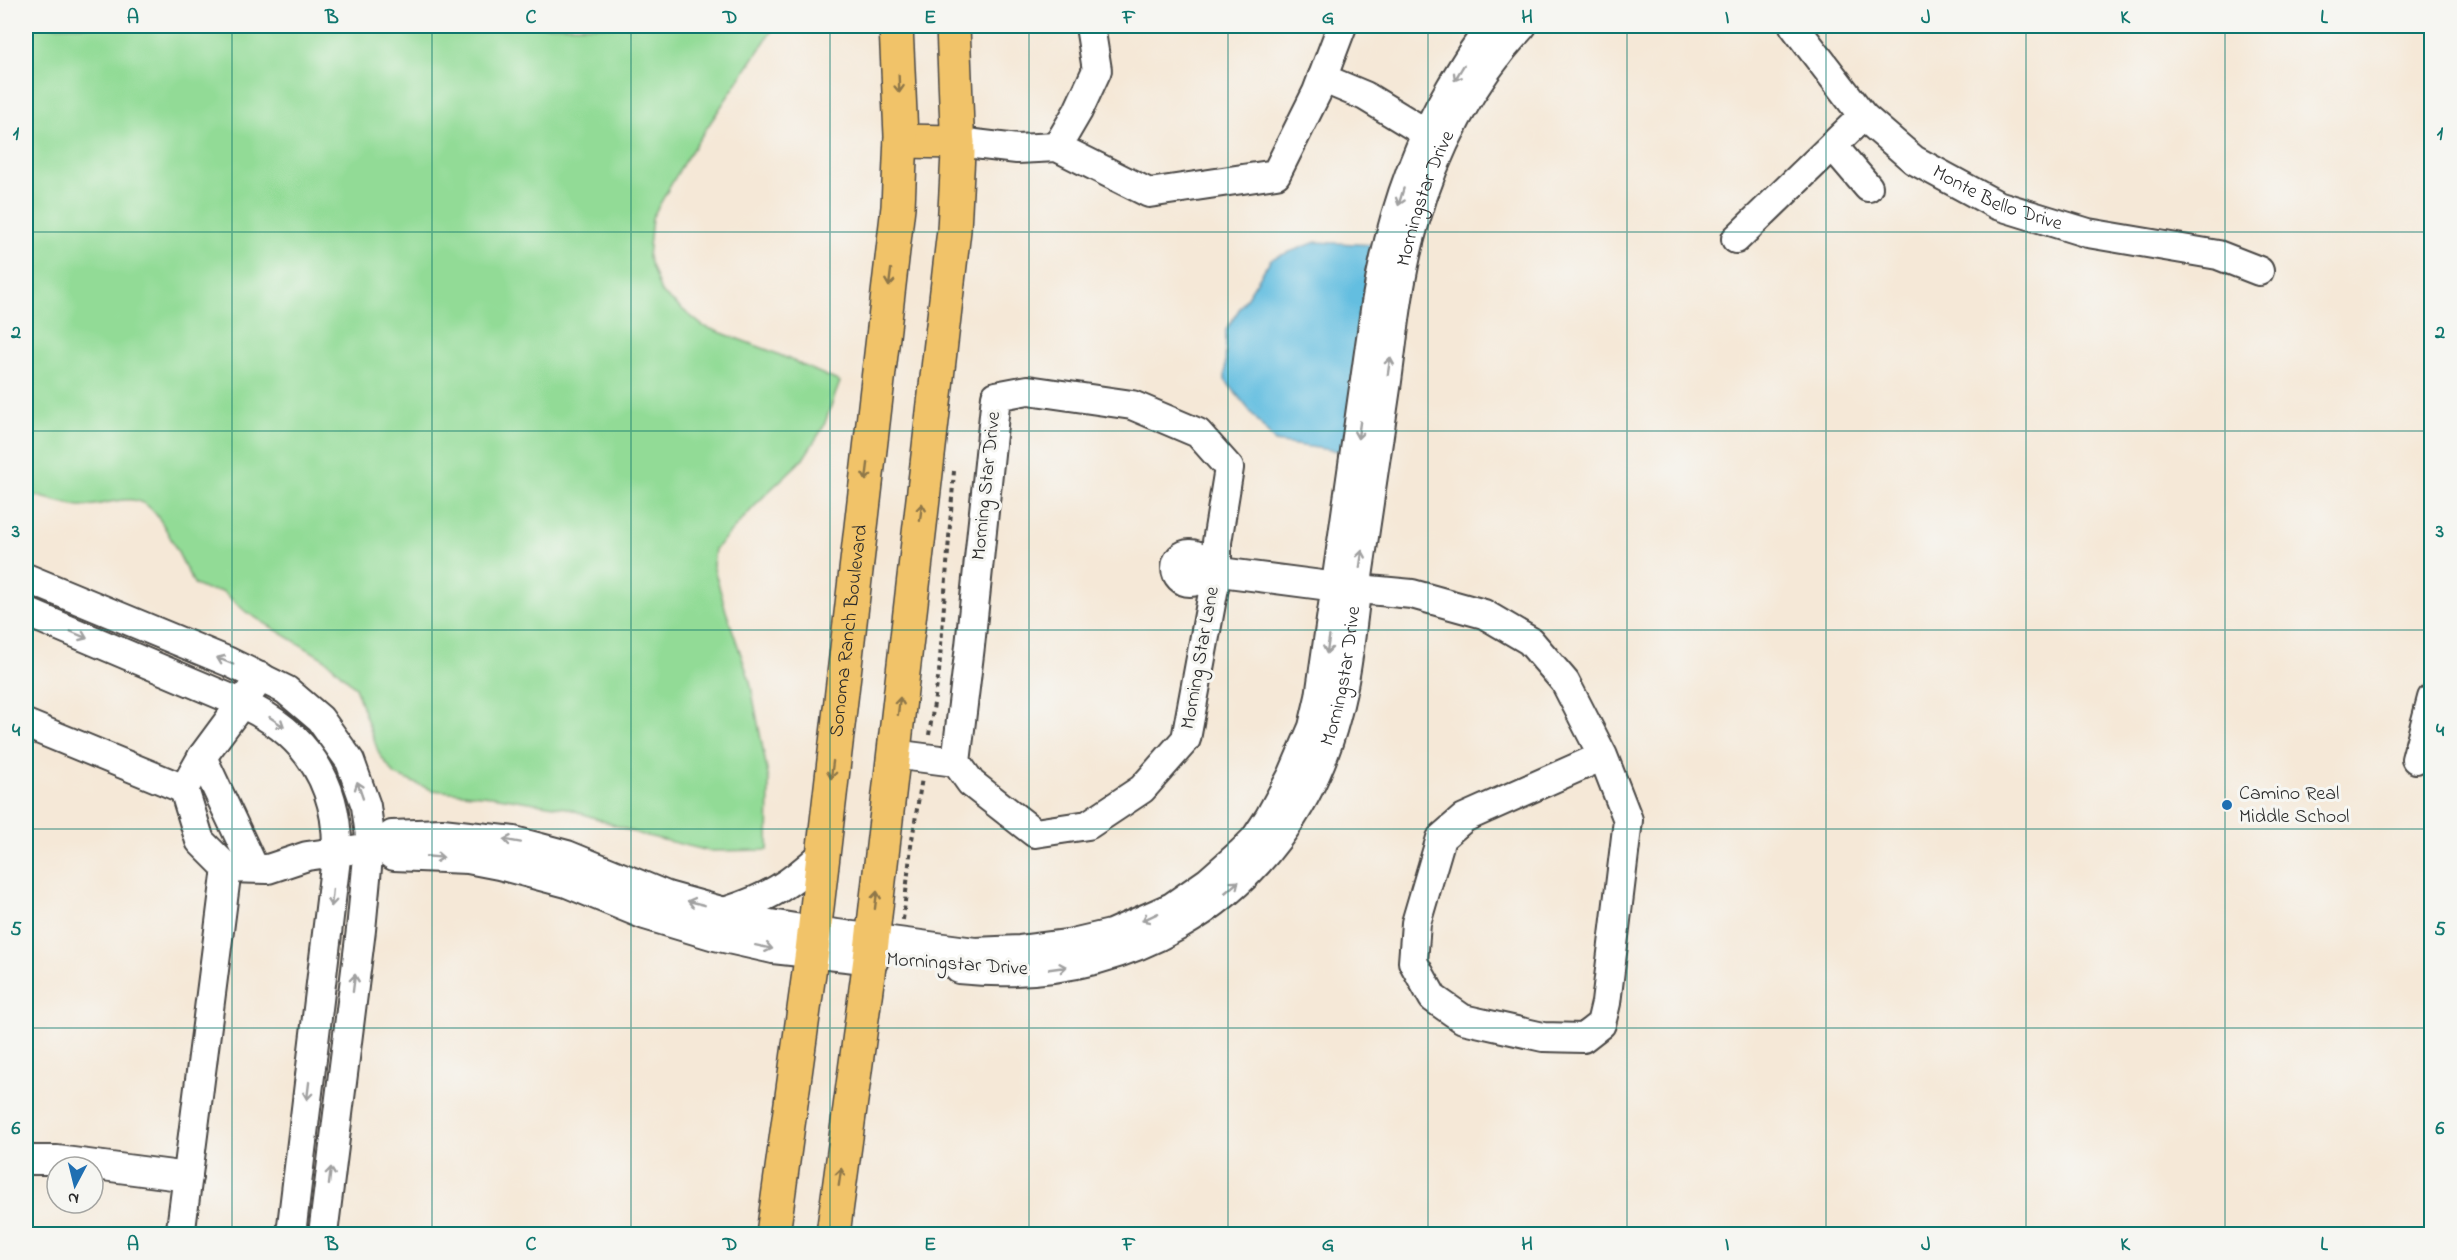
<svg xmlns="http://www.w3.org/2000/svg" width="2457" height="1260" viewBox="0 0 2457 1260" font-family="'Indie Flower',sans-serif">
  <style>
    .green { fill: #92db96; stroke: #5e8360; stroke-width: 1.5 }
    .water { fill: #63bee0; stroke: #477486; stroke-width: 1.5 }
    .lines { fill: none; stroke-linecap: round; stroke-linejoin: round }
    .minor-casing { stroke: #494745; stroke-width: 32 }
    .major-casing { stroke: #494745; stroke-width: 36 }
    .path { stroke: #494745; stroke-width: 4; stroke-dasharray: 4.5 4.5; stroke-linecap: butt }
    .minor { stroke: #fff; stroke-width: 28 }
    .major { stroke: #f1c369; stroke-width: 33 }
    .oneway { stroke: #a0a0a0 }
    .oneway2 { stroke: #8e774a }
    .grid { fill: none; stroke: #0f766e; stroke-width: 1.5; stroke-opacity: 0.55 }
    .poi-dot { fill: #1f6fb2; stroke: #f6f6f2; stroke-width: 2 }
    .labels { text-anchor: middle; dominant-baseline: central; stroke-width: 6; stroke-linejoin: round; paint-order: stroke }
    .street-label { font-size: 20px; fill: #2b2b2b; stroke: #f6f6f2 }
    .poi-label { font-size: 20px; fill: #2b2b2b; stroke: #f6f6f2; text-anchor: start }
    .neatline { fill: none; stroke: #0f766e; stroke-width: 2 }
    .grid-label { font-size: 20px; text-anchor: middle; font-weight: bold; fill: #0f766e }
  </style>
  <rect width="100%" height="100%" fill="#f6f6f2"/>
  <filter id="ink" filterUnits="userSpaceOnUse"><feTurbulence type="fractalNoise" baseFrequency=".0167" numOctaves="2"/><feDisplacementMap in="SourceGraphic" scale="12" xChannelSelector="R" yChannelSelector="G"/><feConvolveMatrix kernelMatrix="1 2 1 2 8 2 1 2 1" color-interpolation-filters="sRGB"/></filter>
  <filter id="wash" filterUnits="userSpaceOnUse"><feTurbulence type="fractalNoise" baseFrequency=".008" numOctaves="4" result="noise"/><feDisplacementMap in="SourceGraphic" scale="24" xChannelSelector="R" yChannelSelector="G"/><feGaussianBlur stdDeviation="1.35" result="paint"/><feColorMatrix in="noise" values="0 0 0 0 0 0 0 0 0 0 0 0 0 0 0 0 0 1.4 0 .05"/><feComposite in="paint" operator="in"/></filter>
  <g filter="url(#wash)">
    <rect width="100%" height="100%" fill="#f5e8d7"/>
    <path class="green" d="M26,26h749l-91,136 -32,56 -4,39 13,35 42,34 70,26 67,30 -17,46 -20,31 -38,36 -50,54 -2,16 13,46 24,70 19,100 -1,69 -59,1 -70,-17 -72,-26 -75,-12 -60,-6 -37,-15 -16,-21 -24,-67 -29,-27 -80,-48 -24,-21 -16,-1 -11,-5c-14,-22 -25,-55 -41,-73 -22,-25 -48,-4 -74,-6 -18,-2 -37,-9 -54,-13z"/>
    <path class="water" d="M1316,242l60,3 -31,207 -70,-10 -50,-62 1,-50 45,-71z"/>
  </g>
  <g filter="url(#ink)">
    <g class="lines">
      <g class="minor-casing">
        <g id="minor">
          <path id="s1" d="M1794,26l69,90 51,44 83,45 91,28 130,22 41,16"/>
          <path d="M1322,78l43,18 77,47"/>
          <path d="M958,142l59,7 40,-2 92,46 127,-19 41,-82 25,-66"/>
          <path d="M1833,146l35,41"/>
          <path d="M1057,147l21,-36 19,-41 -7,-44"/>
          <path d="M1736,239l127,-123"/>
          <path d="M1028,390l104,15 66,28 31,35 -12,74v29l-31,168 -44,50 -54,36 -53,8 -64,-50 -15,-21 14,-116 26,-250z"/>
          <circle cx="1190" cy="568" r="14"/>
          <path d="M1205,570l132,17 75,7 72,20 46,27 35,41 38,74 25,64 -22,183 -5,21 -18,14 -40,-1 -80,-18 -30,-21 -20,-36 3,-39 25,-85 23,-20 139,-62"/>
          <path d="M26,578l203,84 57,28 34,29 30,42 16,45 4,30 -9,94 -38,304"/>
          <path d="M26,612l217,92c62,29 95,77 94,146l-46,384"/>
          <path d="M261,677l-59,80 -18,32 16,52 27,27 41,1 39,-13 73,-10 12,-11 50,-2 72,8 53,14 100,41 97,27 50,8 161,21 45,-2 48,-6 43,-10 61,-27 36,-25 34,-30 13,-13 14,-21 23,-42 21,-49 7,-30 56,-394c13,-77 35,-149 75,-216 13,-22 25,-43 42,-61"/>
          <path d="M26,724l158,65"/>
          <path d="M893,754l63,8"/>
          <path d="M202,757l52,111"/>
          <path d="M2416,759l16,-61"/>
          <path d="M380,846l14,10 74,3 31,6 68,18 78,32 70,21 58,13 101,11"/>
          <path d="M727,911c42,-13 63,-27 95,-56"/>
          <path id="s2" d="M959,969c78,8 150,-4 219,-43 80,-45 135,-122 158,-210 13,-47 16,-98 23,-146 9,-63 19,-126 28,-189 7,-52 12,-106 27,-157 21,-74 57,-142 108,-198"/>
          <path d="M26,1160h31l131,17"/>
          <path d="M181,1229l46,-361"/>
        </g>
      </g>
      <g class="major-casing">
        <g id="major">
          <path d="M901,141l57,1"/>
          <path id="s3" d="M773,1234l39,-283 86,-744 3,-71 -5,-110"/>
          <path d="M833,1234l37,-275 84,-729 4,-77 -5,-127"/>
        </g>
      </g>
      <path class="path" d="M929,735l10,-63 15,-201
        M903,920l8,-74 11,-68"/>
      <use href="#minor" class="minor"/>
      <use href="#major" class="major"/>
    </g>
    <defs><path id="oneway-shaft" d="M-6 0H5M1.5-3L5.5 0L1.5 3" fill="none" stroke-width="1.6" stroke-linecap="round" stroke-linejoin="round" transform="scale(1.5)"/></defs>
    <g class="oneway">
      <use href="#oneway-shaft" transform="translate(1459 73) rotate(121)"/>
      <use href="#oneway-shaft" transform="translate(1401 197) rotate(107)"/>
      <use href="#oneway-shaft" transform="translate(1389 366) rotate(-82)"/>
      <use href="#oneway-shaft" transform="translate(1359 430) rotate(98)"/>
      <use href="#oneway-shaft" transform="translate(1361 559) rotate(-82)"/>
      <use href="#oneway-shaft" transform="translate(79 635) rotate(23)"/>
      <use href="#oneway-shaft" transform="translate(1328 645) rotate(99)"/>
      <use href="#oneway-shaft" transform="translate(225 661) rotate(-157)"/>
      <use href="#oneway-shaft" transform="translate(277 722) rotate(34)"/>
      <use href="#oneway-shaft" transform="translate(360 790) rotate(-109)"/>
      <use href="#oneway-shaft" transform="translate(512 841) rotate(-170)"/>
      <use href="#oneway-shaft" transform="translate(435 857) rotate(5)"/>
      <use href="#oneway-shaft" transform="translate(1232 887) rotate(-40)"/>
      <use href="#oneway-shaft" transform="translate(332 898) rotate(96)"/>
      <use href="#oneway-shaft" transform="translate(696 903) rotate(-166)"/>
      <use href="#oneway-shaft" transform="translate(1150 917) rotate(155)"/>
      <use href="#oneway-shaft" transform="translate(764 947) rotate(12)"/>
      <use href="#oneway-shaft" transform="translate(1058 968) rotate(-8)"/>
      <use href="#oneway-shaft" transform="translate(354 983) rotate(-83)"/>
      <use href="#oneway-shaft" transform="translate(308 1091) rotate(97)"/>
      <use href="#oneway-shaft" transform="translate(330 1176) rotate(-83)"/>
    </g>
    <g class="oneway2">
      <use href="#oneway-shaft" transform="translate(899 84) rotate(88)"/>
      <use href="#oneway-shaft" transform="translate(890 278) rotate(97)"/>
      <use href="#oneway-shaft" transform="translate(867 472) rotate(97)"/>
      <use href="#oneway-shaft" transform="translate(921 512) rotate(-83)"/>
      <use href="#oneway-shaft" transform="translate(899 706) rotate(-83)"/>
      <use href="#oneway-shaft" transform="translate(832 770) rotate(97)"/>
      <use href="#oneway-shaft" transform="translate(876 900) rotate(-83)"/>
      <use href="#oneway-shaft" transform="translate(840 1177) rotate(-82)"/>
    </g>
  </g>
  <path class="grid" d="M232,26v1208M432,26v1208M631,26v1208M830,26v1208M1029,26v1208M1228,26v1208M1428,26v1208M1627,26v1208M1826,26v1208M2026,26v1208M2225,26v1208M26,232h2406M26,431h2406M26,630h2406M26,829h2406M26,1028h2406"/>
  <circle class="poi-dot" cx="2227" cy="805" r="6"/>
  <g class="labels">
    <g class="street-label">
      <text stroke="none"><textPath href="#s1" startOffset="273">Monte Bello Drive</textPath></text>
      <text stroke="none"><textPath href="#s2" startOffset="1023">Morningstar Drive</textPath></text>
      <text transform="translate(987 486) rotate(-84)">Morning Star Drive</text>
      <text stroke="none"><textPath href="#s3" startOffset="608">Sonoma Ranch Boulevard</textPath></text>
      <text transform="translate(1201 658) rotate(-80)">Morning Star Lane</text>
      <text stroke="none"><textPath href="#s2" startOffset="537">Morningstar Drive</textPath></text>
      <text transform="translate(957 965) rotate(4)">Morningstar Drive</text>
    </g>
    <g class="poi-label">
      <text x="2239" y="794">Camino Real<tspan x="2239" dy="23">Middle School</tspan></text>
    </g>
  </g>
  <rect width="2457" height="1260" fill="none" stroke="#f6f6f2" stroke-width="66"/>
  <g transform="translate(75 1185) rotate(187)"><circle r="28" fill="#f6f6f2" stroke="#a5a5a2" stroke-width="1.5"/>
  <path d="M0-4.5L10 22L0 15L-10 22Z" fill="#1f6fb2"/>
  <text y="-9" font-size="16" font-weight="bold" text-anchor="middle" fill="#2b2b2b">N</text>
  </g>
  <rect x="33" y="33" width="2391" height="1194" class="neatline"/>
  <g class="grid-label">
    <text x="133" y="23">A</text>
    <text x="332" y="23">B</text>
    <text x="531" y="23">C</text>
    <text x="730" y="23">D</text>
    <text x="930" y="23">E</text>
    <text x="1129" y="23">F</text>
    <text x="1328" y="23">G</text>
    <text x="1527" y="23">H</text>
    <text x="1727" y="23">I</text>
    <text x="1926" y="23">J</text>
    <text x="2125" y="23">K</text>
    <text x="2324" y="23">L</text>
    <text x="16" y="139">1</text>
    <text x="2440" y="139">1</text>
    <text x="16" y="338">2</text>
    <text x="2440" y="338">2</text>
    <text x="16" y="537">3</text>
    <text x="2440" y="537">3</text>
    <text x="16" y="736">4</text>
    <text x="2440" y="736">4</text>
    <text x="16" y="935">5</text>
    <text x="2440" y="935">5</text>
    <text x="16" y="1134">6</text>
    <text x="2440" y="1134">6</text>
    <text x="133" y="1250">A</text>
    <text x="332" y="1250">B</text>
    <text x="531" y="1250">C</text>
    <text x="730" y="1250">D</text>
    <text x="930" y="1250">E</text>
    <text x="1129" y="1250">F</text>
    <text x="1328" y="1250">G</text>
    <text x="1527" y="1250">H</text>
    <text x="1727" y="1250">I</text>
    <text x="1926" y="1250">J</text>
    <text x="2125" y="1250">K</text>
    <text x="2324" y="1250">L</text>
  </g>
</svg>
